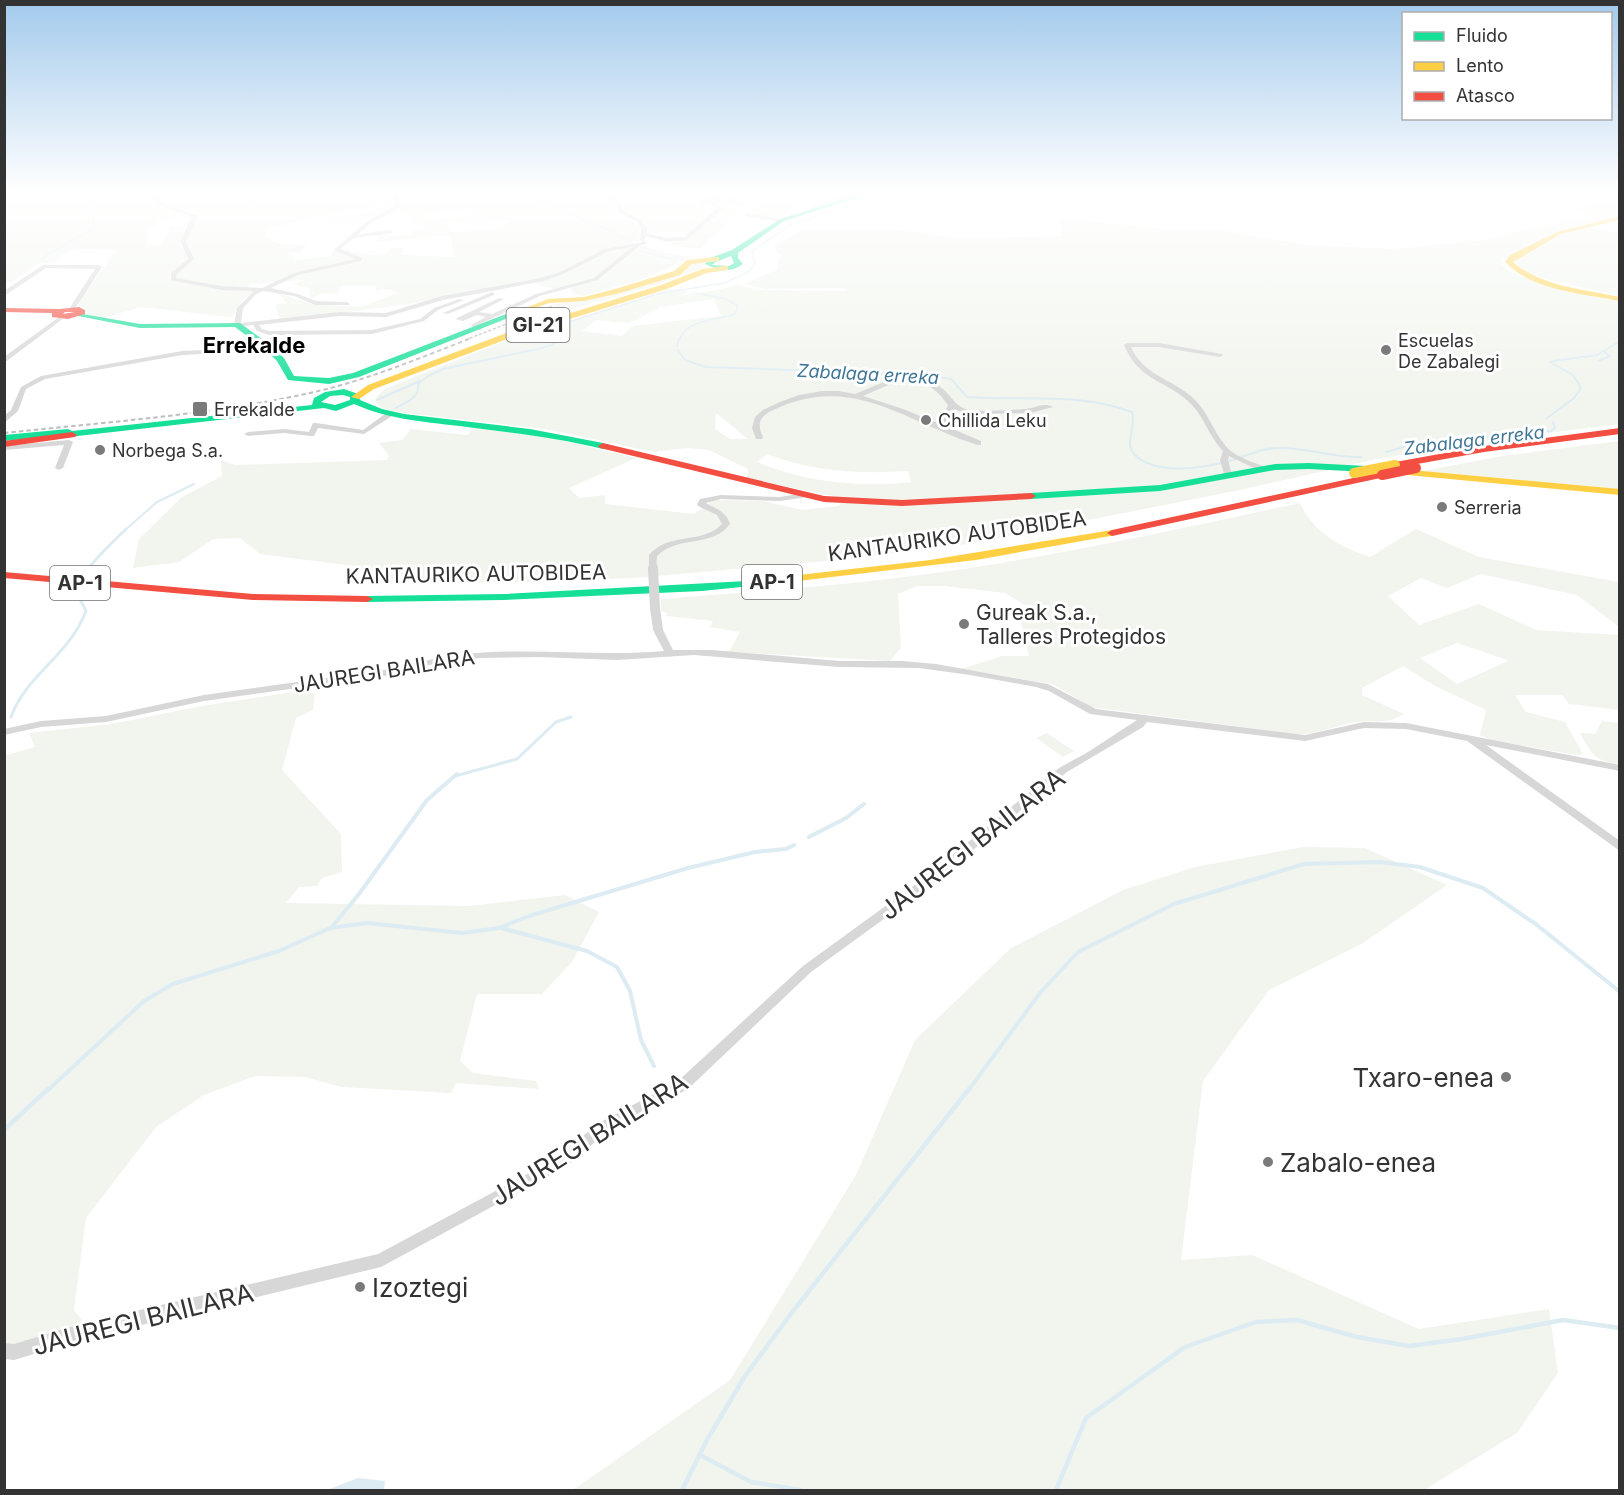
<svg xmlns="http://www.w3.org/2000/svg" width="1624" height="1495" viewBox="0 0 1624 1495" font-family="Inter,sans-serif">
  <style>
    .green { fill: #f1f5ed; fill-rule: evenodd }
    .water { fill: #ddebf3 }
    .lines { fill: none; stroke-linecap: round; stroke-linejoin: round }
    .stream-far4 { stroke: #ddebf3; stroke-width: 1.5 }
    .stream-far3 { stroke: #ddebf3; stroke-width: 2 }
    .stream-far2 { stroke: #ddebf3; stroke-width: 3 }
    .stream-far1 { stroke: #ddebf3; stroke-width: 4 }
    .stream { stroke: #ddebf3; stroke-width: 4.5 }
    .street { fill: #d7d7d7; fill-rule: evenodd }
    .fast { fill: #16e098; fill-rule: evenodd }
    .slow { fill: #ffcf43; fill-rule: evenodd }
    .jam { fill: #f24e42; fill-rule: evenodd }
    .rail-far1 { stroke: #bebebe; stroke-width: 1.5; stroke-dasharray: 3 2; stroke-linecap: butt }
    .rail { stroke: #bebebe; stroke-width: 2; stroke-dasharray: 4.5 3; stroke-linecap: butt }
    .street-bridge { stroke: #d7d7d7; stroke-width: 10 }
    .slow-bridge { stroke: #ffcf43; stroke-width: 10 }
    .jam-bridge { stroke: #f24e42; stroke-width: 10 }
    .poi-dot { fill: #7a7a7a; stroke: #fff; stroke-width: 2 }
    .labels { text-anchor: middle; dominant-baseline: central; stroke-width: 6; stroke-linejoin: round; paint-order: stroke }
    .far-poi-label { font-size: 18px; fill: #333; stroke: #fff; text-anchor: start }
    .far-water-label { font-size: 18px; font-style: italic; fill: #3f7597; stroke: #fff }
    .shield { fill: #fff; stroke: #707070; stroke-width: 1.5 }
    .shield-label { font-size: 20px; font-weight: bold; fill: #333 }
    .street-label { font-size: 21px; fill: #333; stroke: #fff }
    .poi-label { font-size: 21px; fill: #333; stroke: #fff; text-anchor: start }
    .far-district-label { font-size: 22px; font-weight: bold; fill: #000; stroke: #fff }
    .near-street-label { font-size: 26px; fill: #333; stroke: #fff }
    .near-poi-label { font-size: 26px; fill: #333; stroke: #fff; text-anchor: start }
  </style>
  <rect width="100%" height="100%" fill="#fff"/>
  <path class="green" d="M5,191h138v3l20,13 30,9 -33,4 -3,6 -9,1 -1,19 15,-1 8,-20 15,1 -5,19 8,14 -19,18 3,3 48,10h39l-17,10 -9,16 -4,1 -88,-10 -37,11 -18,-3 2,-5 -10,-5 2,-5 36,-50 -44,-1 -20,14h-13l-27,19h-7z
    M149,191h166l4,8 16,3 32,-2 13,-9h14l1,3 -18,2 -6,4 18,2 7,-4v6h-19l1,3 17,-2c-20,24 -54,15 -73,16l10,-5 43,-4 2,-5 -42,5 -68,17 -2,7 16,9 27,-1 -8,8 -13,1 9,7 34,-4 5,-8 36,7h14l6,-7h12v7l51,2 -4,-22 -73,7v-9l8,-1 2,4 24,-2v-4l13,-1 -2,-6 -11,-1 -1,-8 -22,1 12,-6 -1,-18h200l15,10 4,9 21,16 1,15 -39,10 -39,21 -17,6 -19,2 -9,5 -42,10 -6,-4 -53,12 -136,18 -5,-16 11,-2 -7,-10 32,11 49,3 38,-14 -10,-4 -13,2 2,-5h-35l-5,7 -17,1 -10,5 -1,-11 -14,-3 6,-5 -51,4 -3,4h-25l-46,-9 -2,-4 19,-17 -9,-17 14,-25 -36,-13zM467,209l5,7 -46,4 -4,-7zM511,220l-11,8 -48,4 -6,-9z
    M682,191h20l-10,2 13,4 -7,3 1,1 48,2 -47,46 -33,-4 24,-9 -13,-4 -31,1c-4,-13 -17,-14 -24,-24 -6,-7 -9,-11 -17,-17l37,6z
    M1092,191h79l-2,6 5,4c-15,2 -57,5 -65,-7z
    M1406,191h97l116,6v16l-9,1 3,3 -36,9 42,7v63l-88,-21 -10,-5 -6,-10 -13,-2 -1,5 6,7 13,6 99,25v123l-140,18 -107,18 -132,30 -273,54 -130,16 -203,18 -109,4h-128l-44,-16 -93,-12 -20,-16 -27,1 -34,23 -46,6 6,-29 43,-42 40,-21 -1,-16 14,5 152,-5 2,-4 -10,-13 23,-3 9,-11 56,6 8,-7 73,9 88,21 -67,30 10,10 26,-3v9l89,10 20,-14 49,1 39,9 37,-4 4,-8 -96,-20 1,-9 -39,-19 -22,-2 -33,4 -109,-23 -148,-17c-19,-4 -32,-10 -10,-24l123,-49 159,-50h13l5,4 -11,3 36,-5 26,-6 21,5 89,1 -5,-3 -79,1 -19,-5 33,-15v-7l4,-6 -7,-6v-5l27,-15 25,-1 73,1 60,8 103,-2 -3,-18 105,11h50l92,16 89,4 87,-9 108,-26 -17,-5 25,-6 -7,-5 -119,-5 -2,5zM714,299l7,17 -89,10 -10,10 -40,-5 14,-11 34,3 30,-16zM716,413l32,26h-18l-15,-10zM767,454c46,18 92,20 141,17l3,11c-51,6 -107,0 -154,-20z
    M775,195l31,4 -29,18 -32,-4z
    M642,245l17,6 32,6 -40,19 -67,20 -10,-1 -4,-7 32,-10z
    M633,247l-37,31 -42,11 -20,-5 33,-11 41,-23z
    M696,262l10,1 -6,6 -51,18 -151,43 57,-20v-4l-7,-1 31,-5 105,-29z
    M1619,441v48l-196,-18 79,-15z
    M1300,503c13,29 40,44 70,54l46,-28 63,28 140,25v45l-42,-32 -96,-21 -34,14 -26,-10 -33,18 31,29 60,-21 57,26 83,5v75l-50,-6 -7,-9h-47l11,17 39,10 18,32 -7,1 -85,-15 -11,-5 6,-25 -51,-24 -32,-20 -41,22v7l42,19c-21,12 -28,5 -49,8 -21,4 -38,13 -60,12l-204,-27 -38,-23 -92,-15 41,-13h27l-9,-36 19,-6 -34,-21 -61,-7h-27l-19,8 3,54 -11,13 -161,-9 11,-20 -30,-5 3,-6 -47,-5 1,-3 -6,-2v-12c108,-8 215,-16 322,-33 106,-17 211,-40 317,-63zM1457,643l51,17v1l-51,23 -37,-26z
    M306,690l9,4 -2,16 -17,8 -14,52 59,64 1,38 -20,6 -5,8 -18,1 -13,16 184,3 95,-11 34,17 -27,50 -30,32h-65l-17,67 13,12 63,8 3,8 -83,-6 -5,10 -109,-6 -37,-10 -50,-1 -51,19 -48,32 -70,91 -12,92 12,15 -71,22 -10,-3 -1,-592 3,3 28,-8 -6,-14 83,-9 90,-18z
    M1602,721l17,2v42c-26,-6 -26,-9 -39,-32l15,1z
    M1047,733l27,18 -11,6 -27,-19z
    M1303,847l62,1 82,37 -84,58 -94,47 -66,91 -22,179 71,-5 167,74 130,-20 9,64 -41,60 -93,57h-851l157,-110 126,-205 59,-135 96,-92 112,-58 72,-23z"/>
  <path class="water" d="M358,1478l27,3 -1,9h-57z"/>
  <g class="lines">
    <path class="stream-far4" d="M517,191l87,37 28,15
      M1537,191l83,4
      M640,251l36,9
      M41,259l53,-31v-13l-6,-24
      M556,340l7,-13 6,-5 88,-28 68,-11 23,-11 7,-8 -3,-11 3,-4 37,-25 90,-29
      M679,340c8,-21 37,-19 56,-26l3,-8 -12,-7 -31,-6"/>
    <path class="stream-far3" d="M677,346l2,-7
      M678,350l7,10 21,7 220,8 25,4 16,18c56,4 112,-5 165,15 5,15 -9,32 3,43 21,21 69,13 94,6 17,-5 32,-13 49,-13 28,-1 55,10 83,9
      M1561,360l36,-5 23,-14
      M1598,361l12,-5 -5,-4
      M377,400l43,-19
      M396,408c11,-6 24,-10 22,-24l10,-8 15,-7 95,-20 14,-4 5,-6
      M1547,418l27,-20 7,-10 -8,-13 -23,-13 9,-2
      M1386,452l25,-7 140,-14 4,-3 -2,-6
      M124,531l33,-29 37,-18"/>
    <path class="stream-far2" d="M11,717c15,-42 58,-61 75,-106l-9,-18c2,-21 34,-49 49,-64
      M455,776l62,-17 39,-37 15,-5"/>
    <path class="stream-far1" d="M809,837l37,-19 18,-14
      M331,928l28,-34 68,-94 30,-26
      M501,928l86,23 30,16 13,24 11,49 13,26
      M47,1091l97,-90 29,-17 106,-33 51,-23 37,-5 95,10 37,-5 30,-12 159,-48 67,-16 31,-3 8,-4
      M968,1091l72,-98 38,-41 96,-48 130,-40 75,-2 41,5 63,21 54,37 83,67"/>
    <path class="stream" d="M4,1130l44,-41
      M700,1455l51,27 50,8
      M682,1490l25,-50 38,-64 45,-61 179,-226
      M1056,1490l30,-72 99,-71 71,-25 41,-2 60,17 52,9 53,-7 101,-19 57,8"/>
    <path class="street" d="M145,191h5l13,12 35,13 -12,25 8,18 -18,16v3l45,8 41,2 32,-15 61,-14 -21,-9 32,-28 29,-16 -1,-15h6v17l-30,16 -12,10 32,-4 2,1v2l-38,5 -14,11 22,9 -1,3 -63,14 -27,13 27,6 18,7 31,1 3,2 -1,1h-34l-21,-9 -31,-5 -8,4 -12,13 -2,15 99,-11 46,1 56,-17 99,-18 21,-7 43,-22 38,-7 -3,-2 1,-12 -4,-6 -17,-9 -6,-12 -15,-10h6l13,8 6,12 17,9 6,8 -1,5 21,5 17,-1 33,-29 -17,-7v-2c12,-1 22,-8 34,-8l-21,8 15,2 -2,-2 3,-2 12,6 -3,2 -26,-3 12,6 -37,32 -20,2 -21,-6 -2,5 3,2 -1,1 -5,1 -43,35 -58,16 -62,29 4,4 -1,1h-4l-6,-5 15,-8 -9,-2 -14,6 -8,-2 44,-21 5,1 -25,13 13,2 44,-20 58,-16 38,-31 -23,4 -43,22 -22,8 -101,19 -57,17 -46,-1 -81,9 3,4 7,2 103,-1 48,-11 14,-11 25,-9 5,1 -26,10 -14,11 -52,13 -103,1 -12,-4 -4,-6 -16,2 -3,-2 3,-17 17,-17 -33,-1 -50,-10v-7l17,-14 -8,-18 12,-24 -33,-12z
      M855,191h9l-34,11 -15,8 -5,-1 16,-9z
      M746,213l36,5 3,2 -3,2 -38,-6z
      M43,265h56l3,2 -28,43 -5,-1 26,-40 -49,-1 -42,28v-5z
      M492,292l3,2 -1,1 -46,19 -5,-1z
      M59,317l5,1 -60,45v-6z
      M1159,343l63,11 1,1 -3,2 -61,-10h-28c13,30 46,33 66,55 14,15 19,37 35,50 10,7 23,11 34,15v4h-6l-31,-15 -1,4 4,15 -4,2h-3l-5,-17 3,-9c-13,-13 -18,-32 -31,-46 -24,-25 -53,-23 -68,-60l3,-2z
      M270,347l3,2 -1,1 -90,5 -137,24 -19,10 -8,22 -14,12v-7l7,-6 10,-23 20,-11 141,-25z
      M909,376c13,1 24,4 34,13 9,8 13,18 25,21 11,2 45,0 58,-1 10,-1 17,-7 27,-2l-23,6 -63,1 -13,-5 -5,11 -8,4 40,17v4h-3c-74,-23 -126,-74 -207,-34 -12,6 -14,14 -8,26l-1,2h-6l-4,-11 3,-11 8,-7 17,-8 19,-7 23,-4h17l16,3 26,-11zM909,380c19,2 28,10 39,25l-5,12 -8,5 -32,-13 -40,-13 23,-10z
      M385,414l7,2 -28,18 -46,-6 -4,8h-3l-27,-3 -36,3 -4,-2 4,-2 36,-3 25,3 4,-9h3l47,7z
      M69,440l4,2 -10,26 -4,2 -4,-2 9,-23 -60,5v-4z
      M804,493l4,2 -1,2 -27,4 -59,-2 -15,4c10,6 20,8 24,21 -18,24 -52,11 -73,32l-1,14 -3,1 -4,-3v-13c20,-24 54,-10 73,-31l-5,-9 -19,-9 -1,-2 3,-5 21,-4 59,2z
      M655,605l5,3 3,22 10,20h39l127,11h64l33,3 112,20 48,25 209,26 59,-13 42,1 214,42v6l-134,-26 134,96v10l-153,-110 -61,-12 -42,-1 -59,13 -158,-19 -4,5 -76,45 -135,112 -121,88 -123,117 -81,43 -40,34 -186,101 -301,73 -66,20 -10,-1v-16l10,1 66,-20 298,-70 179,-96 40,-34 81,-43 125,-115 121,-88 135,-110 29,-16 49,-32 -47,-6 -41,-23 -13,-4 -66,-12 -51,-7 -80,-1 -145,-12 -77,5 -79,-3 -58,1 -51,7 -23,8 -202,28 -98,21 -65,5 -37,8v-6l37,-8 65,-5 98,-21 200,-28c84,-28 174,-8 260,-16l-11,-21 -3,-22z"/>
    <path class="fast" d="M869,191h11l-96,30 -46,32v5l5,6c-16,11 -26,5 -38,0l5,-6 22,-8 48,-31zM731,256l3,7 -5,3 -17,-1 4,-3z
      M524,307l7,2 -172,68 -30,7 -41,-4 -11,-19 -10,-10 -32,-24 -95,1 -67,-13 4,-2 63,11 100,-1 33,24 11,11 10,18 35,2 24,-5z
      M344,389l14,5 2,6 22,9 22,5 126,15 73,14 5,3 -5,3c-45,-11 -91,-16 -136,-22 -39,-5 -77,-7 -113,-23l-18,7 -12,-3 -264,30 -4,-2 -52,5v-6l64,-6 4,2 240,-26 2,-7 11,-6zM343,395l7,2v3l-15,5 -14,-3 9,-6z
      M1309,463l58,3 5,3 -5,3 -58,-3 -34,1 -115,21 -129,8 -5,-3 5,-3 129,-8 115,-21z
      M747,581l4,1v4l-49,5 -199,9 -136,2 -6,-3 6,-3 136,-2z"/>
    <path class="slow" d="M1620,216v4l-59,14 -48,28c29,25 70,27 107,35v4c-38,-8 -87,-10 -115,-39l5,-7 47,-23z
      M716,257h3v4l-27,3 -12,11 -60,18 -36,8 -35,2 -22,8 -4,-2 25,-10 36,-2 31,-8 59,-18 13,-11z
      M725,266h3v4l-21,3 -40,16 -152,47 -141,53 -15,10 -8,-2 17,-12 141,-53 152,-47 41,-16z
      M1401,469l219,20v6l-223,-21 -1,-2z
      M1112,530l4,1v4l-140,25 -229,27 -6,-3 6,-3 183,-21z"/>
    <path class="jam" d="M79,307l6,3v4l-17,5 -16,-2v-4l-48,-1v-4l56,1zM65,312h10l-12,2z
      M1620,428v6l-136,18 -89,16 -5,-3 5,-3 89,-16z
      M72,432l5,3 -2,2 -71,10v-6z
      M603,443l221,53 78,4 129,-7 5,3 -5,3 -129,7 -78,-4 -224,-54 -2,-2z
      M1381,472l5,3 -1,2 -273,59 -5,-3 5,-3z
      M4,572l249,22 114,2 6,3 -6,3 -114,-2 -249,-22z"/>
    <path class="rail-far1" d="M465,340l88,-34"/>
    <path class="rail" d="M4,433c102,-11 206,-18 306,-40 55,-12 107,-34 159,-54"/>
    <path class="street-bridge" d="M653,568l2,40"/>
    <path class="slow-bridge" d="M1354,473l41,-8"/>
    <path class="jam-bridge" d="M1382,475l34,-7"/>
  </g>
  <linearGradient id="sky" x2="0" y2="1"><stop stop-color="#a3caec"/><stop offset="0.48" stop-color="#fff"/><stop offset="1" stop-color="#fff" stop-opacity="0"/></linearGradient>
  <rect width="1624" height="401" fill="url(#sky)"/>
  <g class="poi-dot">
    <circle cx="1386" cy="350" r="6"/>
    <rect x="192" y="401" width="16" height="16" rx="3"/>
    <circle cx="926" cy="420" r="6"/>
    <circle cx="100" cy="450" r="6"/>
    <circle cx="1442" cy="507" r="6"/>
    <circle cx="964" cy="624" r="6"/>
    <circle cx="1506" cy="1077" r="6"/>
    <circle cx="1268" cy="1162" r="6"/>
    <circle cx="360" cy="1287" r="6"/>
  </g>
  <g class="labels">
    <g class="far-poi-label">
      <text x="1398" y="340">Escuelas<tspan x="1398" dy="21">De Zabalegi</tspan></text>
      <text x="214" y="409">Errekalde</text>
      <text x="938" y="420">Chillida Leku</text>
      <text x="112" y="450">Norbega S.a.</text>
      <text x="1454" y="507">Serreria</text>
    </g>
    <g class="far-water-label">
      <text transform="translate(868 374) rotate(3)">Zabalaga erreka</text>
      <text transform="translate(1474 440) rotate(-7)">Zabalaga erreka</text>
    </g>
    <g class="shield">
      <rect x="506.5" y="308" width="63" height="34" rx="4.5"/>
      <rect x="742" y="565" width="60" height="34" rx="4.5"/>
      <rect x="50" y="566" width="60" height="34" rx="4.5"/>
    </g>
    <g class="shield-label">
      <text x="538" y="325">GI-21</text>
      <text x="772" y="582">AP-1</text>
      <text x="80" y="583">AP-1</text>
    </g>
    <g class="street-label">
      <text transform="translate(957 536) rotate(-8)">KANTAURIKO AUTOBIDEA</text>
      <text transform="translate(476 574) rotate(-1)">KANTAURIKO AUTOBIDEA</text>
      <text transform="translate(384 671) rotate(-9)">JAUREGI BAILARA</text>
    </g>
    <g class="poi-label">
      <text x="976" y="612">Gureak S.a.,<tspan x="976" dy="24">Talleres Protegidos</tspan></text>
    </g>
    <g class="far-district-label">
      <text x="254" y="345">Errekalde</text>
    </g>
    <g class="near-street-label">
      <text transform="translate(972 844) rotate(-38)">JAUREGI BAILARA</text>
      <text transform="translate(589 1139) rotate(-32)">JAUREGI BAILARA</text>
      <text transform="translate(143 1319) rotate(-14)">JAUREGI BAILARA</text>
    </g>
    <g class="near-poi-label">
      <text x="1494" y="1077" text-anchor="end">Txaro-enea</text>
      <text x="1280" y="1162">Zabalo-enea</text>
      <text x="372" y="1287">Izoztegi</text>
    </g>
  </g>
  <rect width="1624" height="1495" fill="none" stroke="#333333" stroke-width="12"/>
  <rect x="1402" y="12" width="210" height="108" fill="#ffffff" stroke="#adadad" stroke-width="1.5"/>
  <rect x="1414" y="32" width="30" height="9" fill="#16e098" stroke="#adadad" stroke-width="1.5"/>
  <text x="1456" y="42" font-size="18" fill="#333333">Fluido</text>
  <rect x="1414" y="62" width="30" height="9" fill="#ffcf43" stroke="#adadad" stroke-width="1.5"/>
  <text x="1456" y="72" font-size="18" fill="#333333">Lento</text>
  <rect x="1414" y="92" width="30" height="9" fill="#f24e42" stroke="#adadad" stroke-width="1.5"/>
  <text x="1456" y="102" font-size="18" fill="#333333">Atasco</text>
</svg>
